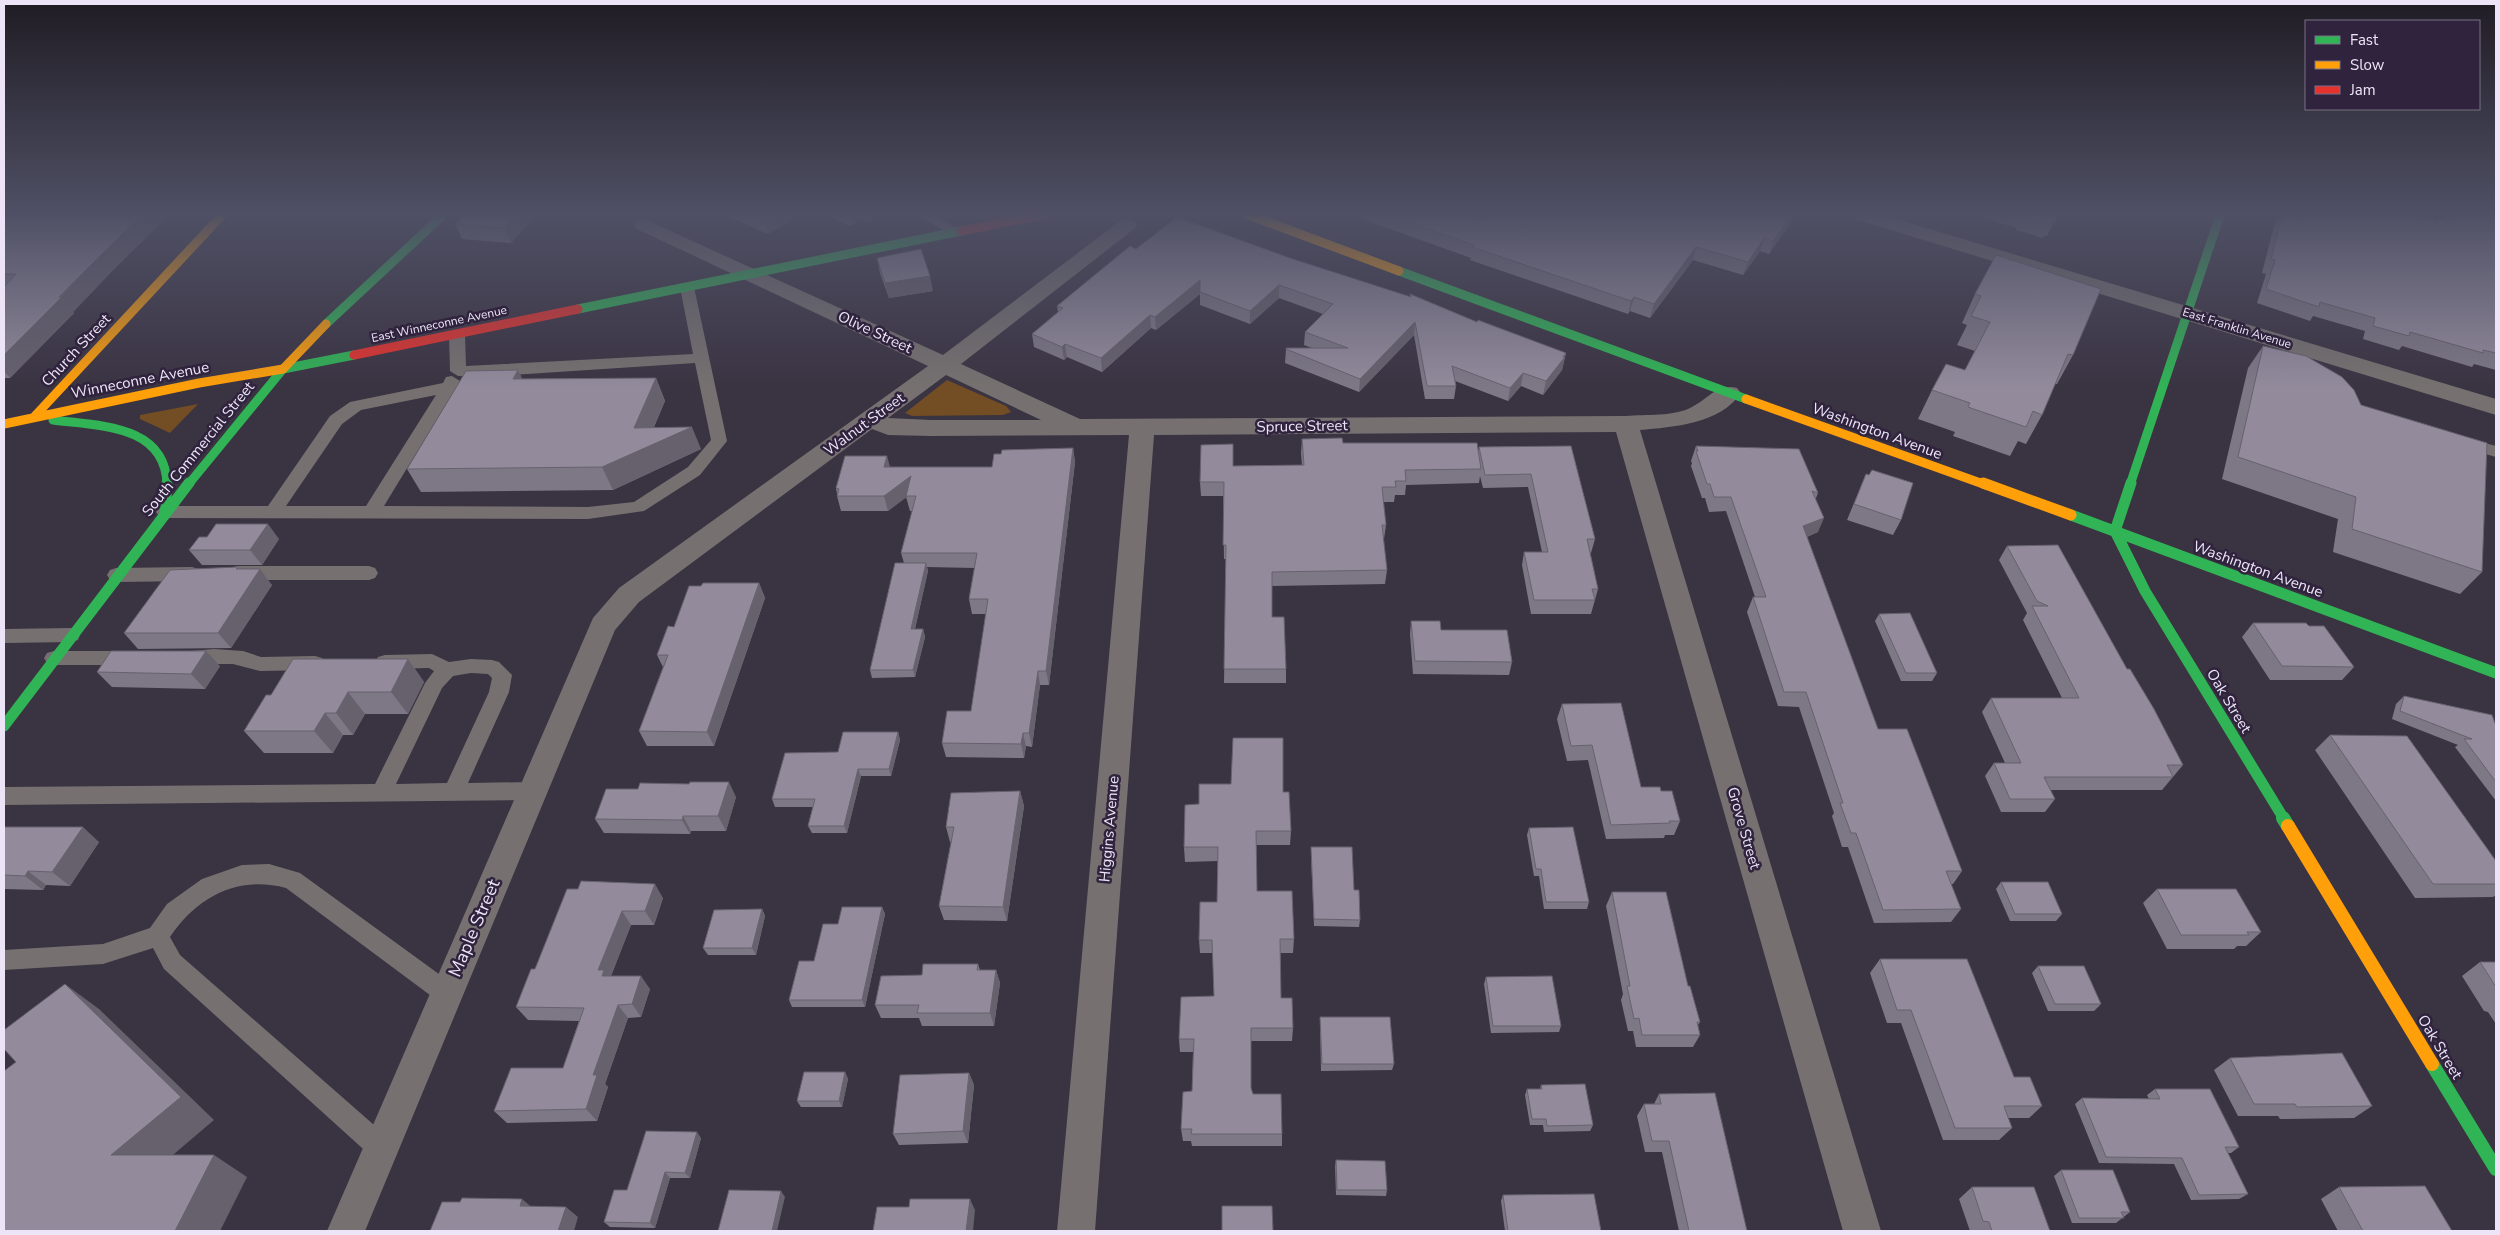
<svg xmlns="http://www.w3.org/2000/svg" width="2500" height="1235" viewBox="0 0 2500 1235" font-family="'Nunito Sans',sans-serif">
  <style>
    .green { fill: #734d23 }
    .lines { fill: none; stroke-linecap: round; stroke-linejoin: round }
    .lane { fill: #767170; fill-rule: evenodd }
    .street { fill: #767170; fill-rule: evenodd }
    .fast-far2 { stroke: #30b455; stroke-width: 9 }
    .fast-far1 { stroke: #30b455; stroke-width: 11 }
    .fast { stroke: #30b455; stroke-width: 14 }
    .slow-far2 { stroke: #ff9f0a; stroke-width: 9 }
    .slow-far1 { stroke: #ff9f0a; stroke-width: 11 }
    .slow { stroke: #ff9f0a; stroke-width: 14 }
    .jam { stroke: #e5322d; stroke-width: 9 }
    .wall { fill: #7e7886 }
    .shaded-wall { fill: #67616d }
    .building { fill: #938b9c; stroke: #67616d }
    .labels { text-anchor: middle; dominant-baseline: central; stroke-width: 5; stroke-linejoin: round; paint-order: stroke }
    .far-street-label { font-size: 12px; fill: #ede5f7; stroke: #2f233d }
    .street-label { font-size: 15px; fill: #ede5f7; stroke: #2f233d }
    .near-street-label { font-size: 18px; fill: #ede5f7; stroke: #2f233d }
  </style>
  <rect width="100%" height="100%" fill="#3a3342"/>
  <path class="green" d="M947,380l59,26 5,6 -8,3 -91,1 -7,-3z
    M198,404l-28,29 -30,-14v-4z"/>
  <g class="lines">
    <path class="lane" d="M918,215h17l26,16 -2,3h-10z
      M687,283l7,4 33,154 -27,34 -56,36 -56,8 -423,-1 -6,-2 -3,-4 3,-4 6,-2h103l62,-90 20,-14 93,-19 3,-6 6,-1 8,5 -76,125 204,1 46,-5 54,-35 23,-27 -16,-77 -212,14 -25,-1 -8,-5 -1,-36 8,-5 8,5 1,31 227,-12 -13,-67zM436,395l-70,111h-80l56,-82 19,-14z
      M2463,437l33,9v11l-39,-11 -2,-4 2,-4z
      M237,566h132l6,2 3,5 -3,5 -6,2h-132l-6,-2 -3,-5 3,-5z
      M192,567l6,2 3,5 -3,5 -6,2 -76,1 -6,-2 -3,-5 3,-5 6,-2z
      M71,628l7,2 2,5 -2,5 -7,2 -67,1v-14z
      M214,649l29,2 18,6 54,-1 7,2 3,5 -3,5 -7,2 -55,1 -27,-7h-47l-7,-2 -3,-5 3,-5z
      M54,651h77l7,2 3,5 -3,5 -7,2h-77l-7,-2 -3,-5 3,-5z
      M432,654l17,8 22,-3 21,1 7,2 13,13 -3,17 -41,91 64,-1 7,3 3,6 -3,6 -7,3 -528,5v-18l371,-3 50,-101 9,-12 -5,-3 -44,1 -7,-2 -3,-5 3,-5 7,-2zM471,673l17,1 4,4 -3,14 -42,91 -51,1 46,-96 11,-12z
      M269,864l31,9 154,112 4,8 -4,8 -8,3 -8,-3 -152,-113c-48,-13 -89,9 -116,49l10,18 210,184 4,9 -4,9 -9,4 -9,-4 -208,-188 -11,-21 -50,16 -99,6v-20l99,-6 47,-16 17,-24 35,-25 40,-14z"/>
    <path class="street" d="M1852,215h31l613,184v16l-641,-196z
      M644,219l299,136 177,-134 7,-2 7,2 3,4 -3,4 -173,135 119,55 546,-3c20,-2 48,1 66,-9 16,-8 26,-24 45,-19l4,5c-21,31 -68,34 -101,37l241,801h-38l-227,-799 -462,3 -59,796h-38l72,-796 -198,1 -43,-1 -16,-6 -233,173 -24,28 -250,601h-38l266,-613 26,-30 309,-222 -291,-137 -3,-4 3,-4zM946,375l95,45h-110l-43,-2z"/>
    <path class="fast-far2" d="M1399,271l347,128
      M578,309l383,-78
      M326,324l117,-109
      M53,420c45,6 113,4 114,65
      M188,485l95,-116 71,-14
      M2130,485l90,-270"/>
    <path class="fast-far1" d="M2131,483l-16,48 30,60 139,228
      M165,512l2,-29
      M2071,515l425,158
      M4,726l185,-243"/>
    <path class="fast" d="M2283,818l5,8
      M2432,1064l64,105"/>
    <path class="slow-far2" d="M1249,215l150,56
      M1746,399l240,86
      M34,417l188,-202
      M4,424l195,-41 84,-14 43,-45"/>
    <path class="slow-far1" d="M1983,483l88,32"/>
    <path class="slow" d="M2288,826l144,238"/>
    <path class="jam" d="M961,231l81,-16
      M354,355l224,-46"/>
  </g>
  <path class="wall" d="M4,215h161l2,2 -52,51 -42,44 1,1 -64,65h-6z
    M536,215l-25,28 -49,-4 -7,-15z
    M725,215h75l-32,19z
    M825,215h55l-11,7 -8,-3 -10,7z
    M1356,215h116l12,4 308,2 -23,33 -9,-3 -17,24 -50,-15 -43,58 -20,-7 -2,3 -158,-54 1,-2 -112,-40v-2z
    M1973,215h85l-11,21 -3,-1 -1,3 -27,-8 1,-2z
    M2281,215h9l8,2v-2h116l22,6 2,-3 7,2 1,-5h50v155l-22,-6 -2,3 -70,-21 -3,4 -36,-11 2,-8 -52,-15 -3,5 -53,-18 9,-29 -4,-1 12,-47z
    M1136,249l154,9 120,39v-3l67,28 89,31 -4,17 -19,25 -22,-9 -13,15 -53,-20 1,5 -2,13h-29l-11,-64 -55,57 -74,-29 1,-14 26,-1 -8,-3 1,-13 18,-18 -44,-16 -29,26 -50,-19v-11l-44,36 -5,-2 -49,44 -35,-15 -3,3 -30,-13 -2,-13 26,-22 -1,-6z
    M1996,255l77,100 -16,29h-2l-13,31 -16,29 -8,-3 -8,15 -57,-20 2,-4 -37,-13 14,-29 33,-20 10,-19 -18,-6 10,-20 -5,-2 13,-29z
    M877,258l56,33 -44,7 -9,-25z
    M2263,346l98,59 121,167 -22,22 -127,-42 5,-33 -116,-40 26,-111z
    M518,370l4,9 134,-1 9,23 -11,26 47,22 -88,41 -192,2 -14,-23z
    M1302,439l41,4 135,8 1,-4 92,-1 24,93 -4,14h-1l8,36 -7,25h-60l-9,-49 2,-13h18l-14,-65 -45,1 -3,-12 -1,7 -73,2 -1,10h-10l-1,7h-11l3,23 -2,14h-1l4,31 -2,14 -113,2v31l14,52v14h-62l2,-124h-2l-1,-63h-22l-1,-14 33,-16 69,-1 -1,-12z
    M1696,446l122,47 -2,5 2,34 -11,5 71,192 84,142 -9,13h-2l10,25 -10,13 -77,1 -26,-76h-6l-10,-31 2,-3 -35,-106 -21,-1 -31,-94 6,-15h2l-29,-86 -17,1 -4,-14h-3l-11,-32 1,-3 -1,-2z
    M1073,448l2,14 -26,223h-9l-8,62 -6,-1 -2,12 -78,-1 -4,-14 29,-32 15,-97h-14l-3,-15 6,-31 -48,-1 1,4 -13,58h8l2,8 -10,40 -43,1 -2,-8 34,-107 -3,-10 11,-42h-2l-4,-14 -18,14h-47l-4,-15v-2l-1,-6 54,-21h102l9,-13z
    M1866,474l3,1 32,45 -8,15 -46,-15z
    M279,539l-17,26h-60l-13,-15z
    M2007,546l120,123 56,96 -21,25h-112l5,9 -10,13h-44l-16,-36 9,-13h11l-23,-51 9,-14h71l-39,-78 4,-7 -28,-53z
    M238,567l1,2 33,16 -41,63 -93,1 -14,-16z
    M759,583l6,15 -51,148h-67l-8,-15 24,-64 -6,-12 17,-28 27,-41z
    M1879,614l58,59 -5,8h-31l-26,-60z
    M1411,621l30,9 71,32 -3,13 -96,-1 -3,-40z
    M2253,623l56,3 45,41 -12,13h-72l-28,-43z
    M408,659l16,23 -16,32h-43l-12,21h-10l-10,18h-69l-20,-22 27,-36z
    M220,666l-15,23 -93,-2 -15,-15z
    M2404,696l92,30v75l-41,-54 3,-2 -66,-26 4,-15z
    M1562,704l79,83 20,4 19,30 -6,14h-9l-1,3 -58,1 -18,-79 -21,1 -10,-42z
    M898,732l2,8 -9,36h-30l-14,57h-35l-4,-7 5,-19h-38l-3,-8 66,-47z
    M2330,735l166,126v34l-3,2 -78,1 -100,-148z
    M1231,784l52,8 8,39 -1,14h-34l1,46 37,48 -1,14h-13l1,45 12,30 -1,13h-41v47l2,6 29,40v12h-90l-1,-5h-8l-2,-12 11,-38 1,-39h-13l-1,-13 35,-43 -1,-43h-13l-1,-13 18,-38 1,-41 -33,1 -1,-15 15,-43z
    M1020,791l4,15 -17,115 -63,-1 -5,-14 12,-64h-1l-4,-15z
    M736,797l-10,34h-35l-1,3 -86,-1 -9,-14z
    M4,827l95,15 -29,44 -24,-1 -3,5 -39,-1z
    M1529,828l60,74 -2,7h-43l-5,-33h-5l-7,-41z
    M1311,847l49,73 -1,7 -45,-1 -3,-72z
    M2001,882l61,32 -6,7h-46l-14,-32z
    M578,889l85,9 -9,27h-23l-20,51 39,13 -9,28 -13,1 -23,66 3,3 -11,34 -90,2 -13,-12 69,-43 16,-47 -51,-1 -12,-13 19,-38z
    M2157,889l104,43 -15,14h-9l-3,3h-67l-24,-46z
    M1612,892l76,94 12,36 -2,3 2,10 -7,12h-57l-3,-16h-5l-7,-31 2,-6 -17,-88z
    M882,907l3,7 -20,93h-73l-3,-7 49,-76z
    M762,909l3,7 -9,39h-48l-5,-7z
    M1880,959l134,118 28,29 -13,12h-21l4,10 -13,12h-56l-42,-117h-14l-17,-50z
    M2480,962h16v62l-8,-12 -4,-1 -22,-35z
    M978,964l2,6h16l4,13 -6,43h-72l-3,-8h-38l-6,-13 47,-30z
    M2038,966l63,38 -7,7h-46l-16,-38z
    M1486,977l75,49 -2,6 -68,1 -7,-49z
    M1320,1017l74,47 -2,6 -71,1 -1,-47z
    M2230,1058l142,48 -18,12 -74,1 -2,-3h-40l-24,-46z
    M845,1072l3,7 -6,28h-41l-4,-6z
    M969,1073l5,12 -6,58 -69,2 -6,-11z
    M1541,1085l52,40 -3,6 -46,1 -1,-7h-13l-5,-30 2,-6h13z
    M2155,1089l84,58 -8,6h-3l20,41 -9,5 -48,1 -17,-36 -75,-1 -24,-59 7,-6 67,1 -2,-4z
    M1659,1094l88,137h-68l-17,-79h-17l-8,-36 7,-12h10z
    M701,1138l-11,40h-20l-15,50 -45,-1 -6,-5 23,-32z
    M1336,1160l51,30 -1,6 -50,-1 -1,-29z
    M2061,1170l69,42 -14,11h-44l-18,-47z
    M1972,1187l78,44h-80l-11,-32z
    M2339,1187l113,44h-114l-17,-32z
    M1503,1195l98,36h-96l-4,-30z"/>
  <path class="shaded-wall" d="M142,215h23l2,2 -52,51 -42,44 1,1 -64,65 -6,-7v-16l100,-103z
    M516,215h20l-25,28 -7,-15z
    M774,215h26l-32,19 -4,-13z
    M849,215h11l1,4 -10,7z
    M867,215h13l-11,7z
    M1792,215h2l-2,6 -23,33 4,-13z
    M1764,238l-4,13 -17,24 5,-13z
    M1696,247l-3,13 -43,58 4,-14z
    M930,276l3,15 -44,7 -4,-15z
    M1200,280v14l-44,36 -1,-13z
    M1279,285v13l-29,26v-13z
    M1634,297l-4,14 -2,3 3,-13z
    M1150,315l1,13 -49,44 -1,-14z
    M1415,322l-1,13 -55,57 1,-13z
    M1065,344l2,13 -3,3 -2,-13z
    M1566,353l-4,17 -19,25 3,-14z
    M518,370l11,23 -16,-14z
    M1523,373l-2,13 -13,15 2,-13z
    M656,378l9,23 -20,47 47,-21 9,22 -88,41 -11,-23 32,-39z
    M1073,448l2,14 -26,223 -3,-14z
    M887,456l4,14 -7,-3z
    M911,476l4,15 -27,20 -4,-15z
    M1824,518l-6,14 -21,9 6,-15z
    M268,524l11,15 -17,26 -12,-15z
    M926,563l2,8 -15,66 -2,-8z
    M260,569l12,16 -41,63 -13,-15z
    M759,583l6,15 -51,148 -7,-14z
    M923,629l2,8 -10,40 -2,-7z
    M206,651l14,15 -15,23 -14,-15z
    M408,659l16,23 -16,32 -17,-22z
    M1038,671l2,14 -8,62 -3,-14z
    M348,692l17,22 -12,21 -17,-22z
    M325,713l18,22 -10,18 -19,-22z
    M898,732l2,8 -9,36 -2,-7z
    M1023,733l3,13 -2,12 -3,-14z
    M858,769l3,7 -14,57 -3,-7z
    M729,782l7,15 -10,34 -8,-15z
    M1020,791l4,15 -17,115 -4,-14z
    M683,816l8,15 -1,3 -8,-14z
    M83,827l16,15 -29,44 -18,-14z
    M28,871l18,14 -3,5 -18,-14z
    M655,884l8,14 -9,27 -9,-14z
    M882,907l3,7 -20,93 -3,-7z
    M762,909l3,7 -9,39 -4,-7z
    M622,911l9,14 -21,53 -8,-2 -4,-6z
    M996,970l4,13 -6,43 -4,-13z
    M641,976l9,13 -9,28 -9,-13z
    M65,984l34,25 115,111 -67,57 -36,-22z
    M618,1005l10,13 -23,66 3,3 -11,34 -11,-12 7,-34z
    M845,1072l3,7 -6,28 -3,-6z
    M969,1073l5,12 -6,58 -5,-12z
    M697,1132l4,6 -11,40 -5,-5z
    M214,1155l33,22 -27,54h-45z
    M665,1172l5,6 -15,50 -5,-5z
    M781,1191l4,6 -8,34h-5z
    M522,1199l13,11 -15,-4z
    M970,1199l5,11 -2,21h-7z
    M566,1207l12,10 -4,14h-16z"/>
  <path class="building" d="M4,215h138l-38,37 -45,45h3l-58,58v-68l12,-13h-12z
    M463,215h53l-12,13 -49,-4z
    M751,215h23l-10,6z
    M1388,215h84l12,4 4,-4h304l-19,26 -9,-3 -16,24 -52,-15 -42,57 -20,-7 -3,4 -159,-54 2,-2z
    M2023,215h35l-4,8 -3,-1 -2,3 -27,-8z
    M2282,215h8l11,3 1,-3h112l23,6 1,-3 14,4 1,-7h43v138l-13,-3v3l-73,-21 -1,4 -36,-10 2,-8 -55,-16 -1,5 -53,-18 9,-29 -4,-1z
    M1177,217l113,41 121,39 -1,-3 67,28 1,-2 88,33 -3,4h2l-19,24 -23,-8 -13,15 -58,-22 4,20h-29l-12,-64 -55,57 -74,-30v-1h62l-43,-16 28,-28 -54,-19 -29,26 -50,-19v-12l-45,37 -5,-2 -49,43 -36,-14 -3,3 -30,-13 31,-26 -6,-2 73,-60 6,3z
    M921,249l9,27 -45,7 -8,-25z
    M1996,255l105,34 -28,66 -5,-1 -26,61 -9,-4 -7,16 -58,-20 2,-4 -38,-13 14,-26 19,6 25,-48 -19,-6 10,-20 -6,-2z
    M2263,346l43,10 36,21 12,13 7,15 126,38 -5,129 -130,-43 4,-32 -118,-40z
    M518,370l-5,9 143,-1 -22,50 58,-1 -90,40 -195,2 59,-98z
    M1342,438l1,5h134l4,26 -76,1 1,11h-11l1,6h-14l4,38h-4l5,45 -115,2v45h12l2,52h-62l2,-124h-3l1,-63h-24l1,-37 32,-1v22l71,-1 -2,-26z
    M1571,446l24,93h-8l11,50h-6l3,11h-61l-10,-48h24l-17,-78 -46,1 -6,-28z
    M1696,446l103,3 19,44 -6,-2 12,27 -21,8 75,203h29l55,142h-16l15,38 -78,1 -27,-77h-5l-11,-30h3l-37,-111h-22l-31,-95h13l-35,-100h-17l-4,-13h-3l-11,-33h2z
    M1073,448l-27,223h-8l-9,62h-6l-2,11 -79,-1 5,-32h24l17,-112h-19l8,-46h-76l15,-57h-10l5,-20 -27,20h-47l2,-7 -3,-1 9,-32h42l-3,11h108l2,-13h7l1,-4z
    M1872,470l41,13 -12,37 -47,-16 12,-30 3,1z
    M216,524h52l-18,26h-61l10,-13h8z
    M2058,545l69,124h3l24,40 29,56h-16l6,12h-129l11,22h-45l-16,-36h27l-30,-65h88l-47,-92h16l-11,-5 -30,-55z
    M895,563h31l-15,66h12l-10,41h-43z
    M238,567l-2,2h24l-42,64h-94l46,-63z
    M703,583h56l-52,149 -68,-1 29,-76h-11l11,-29 6,1 15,-41h12z
    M1910,613l27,60h-31l-27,-59z
    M1411,621h29l1,9h66l5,32 -97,-1z
    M2253,623h53l3,3h15l30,41 -72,-1z
    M111,651h95l-15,23 -94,-2z
    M293,659h115l-17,33h-43l-12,21h-11l-11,18h-70l22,-36h5z
    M2404,696l88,19 4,11v56l-32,-43h8l-72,-28z
    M1621,703l20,84h19l1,4h11l8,30h-11l1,2 -59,2 -19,-80 -21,1 -9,-42z
    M843,732h55l-9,37h-31l-14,57h-36l7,-27h-43l13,-46 53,-1z
    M2330,735l77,1 89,125v23h-63z
    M1233,738h50v54h6l2,39h-35l1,60h35l2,48h-14l1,59h11l1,30h-42v60l2,6h28l1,40h-91l1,-5h-11l2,-37 9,-1 2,-52h-15l2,-42 33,-1 -2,-56h-13l1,-38h17l1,-55h-34l1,-42 14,-1v-20h32z
    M690,782h39l-11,34h-35l-1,4 -87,-1 11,-30h32l2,-6 49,1z
    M1020,791l-17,116 -64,-1 15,-79h-8l5,-34z
    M4,827h79l-31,45 -24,-1 -3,5 -21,-1z
    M1573,827l16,75h-43l-5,-33h-5l-7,-41z
    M1311,847h41l2,43h5l1,30 -46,-1z
    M581,881l74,3 -10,27h-23l-24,59h6l-2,6h39l-9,28 -14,1 -25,70h4l-11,34 -92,2 17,-43h52l21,-60 -68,-1 15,-38h4l32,-80h11z
    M2001,882h47l14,32h-47z
    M2157,889h79l25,43h-14l2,3h-68z
    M1612,892h54l22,94h2l10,36h-3l3,13h-58l-3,-17 -5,1 -7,-33h3z
    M842,907h40l-20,93h-73l10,-39h15l9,-37h15z
    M762,909l-10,39h-49l11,-38z
    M1880,959h87l47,118h16l12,29h-38l8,22h-57l-44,-118h-14z
    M2480,962h16v25z
    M923,964h55l-1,6h19l-6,43h-73l2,-8h-44l6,-29 41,-1z
    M2038,966h46l17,38h-46z
    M1552,976l9,50h-68l-7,-49z
    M65,984l116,113 -70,58h103l-39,76h-171v-160l12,-9 -12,-13v-19z
    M1320,1017h70l4,47h-72z
    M2342,1053l30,53 -75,1 -2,-3h-41l-24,-46z
    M804,1072h41l-6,29h-42z
    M969,1073l-6,58 -70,3 7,-59z
    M1585,1084l8,41 -46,1 -1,-7h-14l-5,-30h15l-1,-4z
    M2155,1089h55l29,58h-14l23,47 -49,1 -17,-37 -76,-1 -24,-59 78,1z
    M1715,1093l32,138h-58l-20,-90h-17l-8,-37h17l-2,-10z
    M646,1131l51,1 -12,41 -20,-1 -15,51 -46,-1 10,-32h13z
    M1336,1160l49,1 2,29h-50z
    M2061,1170h52l17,42h-9l3,6h-45z
    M2425,1186l27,45h-89l-24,-44z
    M1972,1187h62l16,44h-58l-3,-9 -6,-1z
    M729,1190l52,1 -9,40h-54z
    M1594,1194l7,37h-93l-5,-36z
    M462,1198l60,1 -2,7 46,1 -8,24h-128l12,-29h18z
    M910,1199h60l-4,32h-93l4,-24h32z
    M1222,1206h50l1,25h-51z"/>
  <linearGradient id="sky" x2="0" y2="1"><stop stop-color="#201c24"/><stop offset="0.55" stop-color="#4f5065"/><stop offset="1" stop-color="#4f5065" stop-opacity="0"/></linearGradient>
  <rect width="2500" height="388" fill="url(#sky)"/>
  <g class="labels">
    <g class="far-street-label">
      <text transform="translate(439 324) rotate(-12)">East Winneconne Avenue</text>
      <text transform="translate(2237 328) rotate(17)">East Franklin Avenue</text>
    </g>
    <g class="street-label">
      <text transform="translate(875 332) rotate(25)">Olive Street</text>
      <text transform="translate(76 350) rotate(-47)">Church Street</text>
      <text transform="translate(140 380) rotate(-11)">Winneconne Avenue</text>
      <text transform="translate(864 424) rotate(-36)">Walnut Street</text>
      <text transform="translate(1302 426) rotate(-1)">Spruce Street</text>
      <text transform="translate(1877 431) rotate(20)">Washington Avenue</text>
      <text transform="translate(198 449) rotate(-51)">South Commercial Street</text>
      <text transform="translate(2258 569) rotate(20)">Washington Avenue</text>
      <text transform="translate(2229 701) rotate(59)">Oak Street</text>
      <text transform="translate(1744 828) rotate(74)">Grove Street</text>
      <text transform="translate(1109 829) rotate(-85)">Higgins Avenue</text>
      <text transform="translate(2440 1047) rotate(59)">Oak Street</text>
    </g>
    <g class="near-street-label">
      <text transform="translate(474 928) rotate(-67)">Maple Street</text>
    </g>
  </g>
  <rect width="2500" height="1235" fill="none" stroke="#ede5f7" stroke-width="10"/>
  <rect x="2305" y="20" width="175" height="90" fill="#2f233d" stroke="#7b7187"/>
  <rect x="2315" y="36" width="25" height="8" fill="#30b455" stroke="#7b7187"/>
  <text x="2350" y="45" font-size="15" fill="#ede5f7">Fast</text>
  <rect x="2315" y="61" width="25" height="8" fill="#ff9f0a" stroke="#7b7187"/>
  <text x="2350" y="70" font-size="15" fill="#ede5f7">Slow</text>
  <rect x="2315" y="86" width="25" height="8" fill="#e5322d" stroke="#7b7187"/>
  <text x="2350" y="95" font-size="15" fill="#ede5f7">Jam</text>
</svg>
